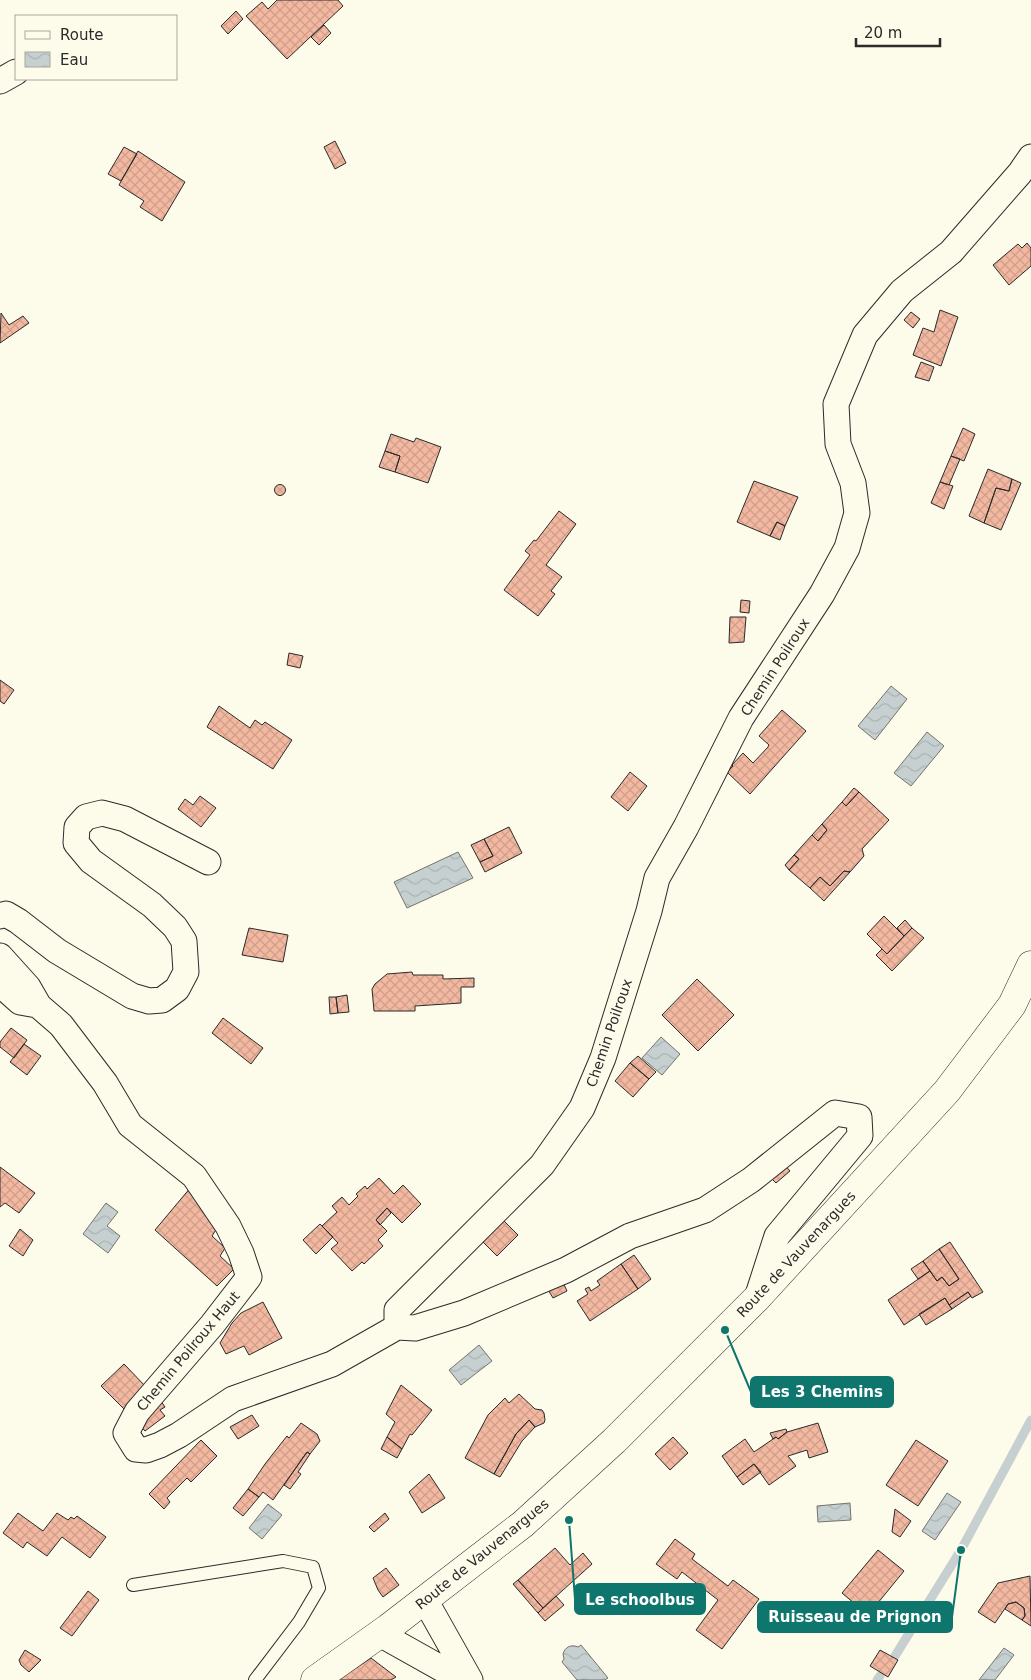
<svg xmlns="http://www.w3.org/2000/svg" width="1031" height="1680" viewBox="0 0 1031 1680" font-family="'DejaVu Sans',sans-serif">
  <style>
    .water { fill: url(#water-waves); stroke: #74746e }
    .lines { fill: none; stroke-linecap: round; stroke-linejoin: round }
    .stream { stroke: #c7d0d0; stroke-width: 9 }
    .building { fill: url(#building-cross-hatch); stroke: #2b2b2b }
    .lane-casing { stroke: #2b2b2b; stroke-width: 14 }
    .street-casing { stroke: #2b2b2b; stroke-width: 27 }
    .secondary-casing { stroke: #2b2b2b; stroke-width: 29 }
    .lane { stroke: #fdfbea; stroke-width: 12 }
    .street { stroke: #fdfbea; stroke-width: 25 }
    .secondary { stroke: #fdfbea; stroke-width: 28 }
    .labels { text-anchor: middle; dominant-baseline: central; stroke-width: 4; stroke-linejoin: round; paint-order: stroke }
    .street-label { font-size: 14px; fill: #2b2b2b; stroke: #fdfbea }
    .leader { fill: none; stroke: #0f766e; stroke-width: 2 }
    .callout-dot { fill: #0f766e; stroke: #fdfbea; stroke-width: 2 }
    .callout { fill: #0f766e; stroke: #0f766e; stroke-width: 2 }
    .callout-label { font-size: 15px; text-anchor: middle; font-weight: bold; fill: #fff }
  </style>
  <defs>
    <pattern id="water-waves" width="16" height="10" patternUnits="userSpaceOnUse" patternTransform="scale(1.25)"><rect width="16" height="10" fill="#c7d0d0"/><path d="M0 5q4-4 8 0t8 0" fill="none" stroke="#abb3b3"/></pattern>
    <pattern id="building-cross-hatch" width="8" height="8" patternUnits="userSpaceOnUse" patternTransform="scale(1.25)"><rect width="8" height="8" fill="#f2b8a0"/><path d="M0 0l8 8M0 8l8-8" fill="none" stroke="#d09e8a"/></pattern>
  </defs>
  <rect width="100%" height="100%" fill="#fdfbea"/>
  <path class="water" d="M891,686l16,13 -32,41 -17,-14z
    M927,732l17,14 -33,40 -17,-13z
    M458,852l15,26 -66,30 -13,-26z
    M661,1037l19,17 -18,21 -20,-17z
    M106,1203l12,9 -11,14 13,10 -12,17 -25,-19z
    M479,1345l13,16 -31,24 -12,-15z
    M947,1493l14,9 -26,38 -13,-9z
    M850,1503l1,17 -33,2 -1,-16z
    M268,1504l14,11 -20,24 -13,-11z
    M581,1645l27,33 -3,2h-28l-15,-18 2,-3 -1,-5c2,-7 8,-10 15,-7z
    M1004,1648l10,7 -19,25h-16z"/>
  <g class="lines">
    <path class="stream" d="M895,1656l66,-106 70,-130
      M877,1680l3,-4"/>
  </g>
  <path class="building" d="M277,0h61l5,6 -56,53 -41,-43 16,-14 6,7z
    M236,11l7,8 -15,15 -7,-8z
    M324,25l7,8 -12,12 -8,-8z
    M335,141l11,22 -11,6 -11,-22z
    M124,147l13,7 -16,27 -13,-7z
    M138,151l47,31 -23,39 -22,-14 4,-6 -25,-16z
    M1027,243l4,5v18l-22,19 -16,-20 25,-21 4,4z
    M940,310l18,7 -17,49 -28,-11 10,-27 11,4z
    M911,312l9,7 -7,9 -9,-8z
    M1,313l8,12 14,-9 6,7 -29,20z
    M921,362l13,5 -5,14 -14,-4z
    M963,428l12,6 -11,27 -13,-5z
    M391,434l23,8 2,-4 25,9 -13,36 -33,-11 5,-16 -15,-5z
    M385,451l15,5 -5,16 -16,-5z
    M951,456l9,3 -11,26 -9,-3z
    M988,469l24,10 -3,12 -13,-3 -12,35 -15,-7z
    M1012,479l9,4 -20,47 -17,-7 12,-35 13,3z
    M754,481l44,16 -13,29 -8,-4 -7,14 -33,-14z
    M940,482l13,4 -9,23 -13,-6z
    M274.5 490a5.5 5.5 0 1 1 11 0a5.5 5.5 0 1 1-11 0Z
    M559,511l17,13 -30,41 16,12 -11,14 4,3 -17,22 -34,-26 26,-35 -5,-4 9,-11 2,1z
    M777,522l8,4 -5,14 -10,-4z
    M741,600l9,1 -1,12 -9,-1z
    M730,617h16l-2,25 -15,1z
    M289,653l14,3 -3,12 -13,-3z
    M0,680l14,10 -10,14 -4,-3z
    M219,706l31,22 5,-8 7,5 3,-3 27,18 -19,29 -66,-42z
    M782,710l24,21 -56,63 -23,-22 6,-6 -1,-1 11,-12 10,10 15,-16 1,-2 -10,-9z
    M630,772l17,14 -19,25 -17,-14z
    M854,788l5,4 -13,14 -4,-4z
    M859,792l30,28 -27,29 2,7 -14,16 -6,-1 -14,15 -10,-9 -10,11 -21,-18 10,-11 -5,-4 18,-20 6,6 9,-11 -5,-6 20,-22 4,4z
    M200,796l16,12 -15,19 -23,-18 7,-10 8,6z
    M822,824l5,6 -9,11 -6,-6z
    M509,827l13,26 -37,19 -5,-10 13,-6 -9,-17z
    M484,839l9,17 -13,6 -9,-17z
    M794,855l5,4 -10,11 -4,-5z
    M844,871l6,1 -26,29 -14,-13 10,-11 10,9z
    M884,916l20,20 -17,18 -20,-20z
    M905,920l7,8 -8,8 -7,-8z
    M249,928l39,7 -5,27 -41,-7z
    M912,928l12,10 -32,33 -16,-16 6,-6 5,5z
    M412,972l1,3h30v4l31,-1v9h-13v16l-46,3v5h-41l-2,-22 3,-5 12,-10z
    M697,979l37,36 -36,36 -36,-36z
    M347,995l2,17 -11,1 -2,-16z
    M329,997h7l2,16 -8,1z
    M223,1018l40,30 -12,16 -39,-31z
    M11,1028l16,12 -13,18 -14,-11v-5z
    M24,1044l17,12 -14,19 -17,-13z
    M638,1056l18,16 -7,7 -19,-16z
    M630,1063l19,16 -16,18 -18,-16z
    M782,1162l8,9 -14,12 -8,-8z
    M0,1167l35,26 -16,20 -14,-10 -5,4z
    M379,1178l15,16 9,-9 18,19 -19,19 -15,-15 -11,12 11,11 -9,9 5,6 -19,18 -2,-2 -10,9 -21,-22 7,-6 -16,-17 15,-14 -5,-6 10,-9 7,8 9,-9 -2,-2 9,-8 2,3z
    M191,1187l26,41 -5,8 13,12 -5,8 14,13 -17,17 -62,-56z
    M387,1208l4,5 -11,12 -4,-5z
    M500,1217l18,18 -21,21 -18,-18z
    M320,1224l13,13 -17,17 -13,-14z
    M20,1229l13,11 -10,16 -14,-10z
    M950,1242l33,50 -11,6 -4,-6 -19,13 -4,-7 -41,27 -16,-25 42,-29 7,10 5,-4 7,9 10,-7 -20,-30z
    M939,1249l20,30 -10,7 -7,-9 -5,4 -14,-20z
    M634,1255l17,24 -13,10 -17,-25z
    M923,1261l7,10 -12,8 -7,-10z
    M621,1264l17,25 -48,32 -13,-20 11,-7 -3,-5 4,-2 2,4 9,-6 -3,-4z
    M562,1280l5,11 -14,7 -6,-10z
    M968,1292l3,4 -19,13 -3,-4z
    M945,1298l7,11 -26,16 -7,-11z
    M263,1302l19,36 -33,17 -5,-9 -18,8 -6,-11 12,-20 9,-10z
    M124,1364l23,24 -21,23 -25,-25z
    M401,1385l31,25 -20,25 -2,-1 -8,15 -15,-12 8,-15 -9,-8z
    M519,1394l16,15 7,1 2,3 1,7 -1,3 -9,4 -6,-7 -13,14 -22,40 -29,-16 23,-43 17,-17 4,5z
    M158,1397l7,10 -5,3 5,6 -20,15 -8,-9z
    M252,1415l7,11 -21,13 -8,-12z
    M529,1420l6,7 -13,14 -22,36 -6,-3 22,-40z
    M301,1423l16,11 3,7 -10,13 -3,-2 -34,48 -10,-8 -4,5 -11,-8 17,-25 22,-28 2,2z
    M818,1423l10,29 -19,6 -2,-8 -19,6 8,10 -27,19 -15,-21 -17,13 -15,-21 23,-17 9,13 22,-15 2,2 9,-7z
    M786,1429l1,3 -9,7 -2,-2 -3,2 -3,-6z
    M387,1437l15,12 -5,9 -16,-9z
    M673,1437l15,16 -18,17 -15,-16z
    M201,1440l16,16 -26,26 -4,-4 -20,20 3,4 -6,7 -15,-15z
    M916,1440l32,21 -30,45 -32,-21z
    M307,1452l3,2 -12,18 3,2 -11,15 -6,-4z
    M754,1464l7,8 -18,13 -6,-8z
    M429,1474l16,24 -23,15 -13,-21z
    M248,1489l11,8 -16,19 -10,-8z
    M895,1509l16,12 -11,16 -8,-5z
    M18,1513l25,18 14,-18 11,7 3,-3 3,2 3,-3 29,21 -16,21 -28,-21 -15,19 -20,-14 -4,6 -20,-15z
    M385,1513l4,6 -15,13 -5,-5z
    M675,1539l20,15 -3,5 36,27 5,-6 26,19 -37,50 -26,-19 22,-30 -36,-28 -5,7 -21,-15z
    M555,1548l15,17 13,-12 9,11 -49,44 -25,-28z
    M878,1550l26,21 -36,44 -26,-22z
    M386,1568l13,17 -16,12 -5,-7 -5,-12z
    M1030,1576l1,50 -9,-6 3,-4 -1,-8 -8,-6 -8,2 -13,19 -17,-11 20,-29z
    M518,1580l25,28 -5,5 -25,-29z
    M88,1591l11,9 -27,36 -12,-8z
    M556,1596l8,9 -19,16 -7,-8z
    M1016,1602l8,6 1,8 -3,4 -17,-11 3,-5z
    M25,1650l16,10 -12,12 -8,-7 -2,-5z
    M880,1650l18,10 -10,17 -18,-11z
    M371,1658l25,19 -5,3h-53z"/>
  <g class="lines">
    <g class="lane-casing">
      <path id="lane" d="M133,1585l150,-24 30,6 6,21 -20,34 -44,58"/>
    </g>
    <g class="street-casing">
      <path id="street" d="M0,81l16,-9
        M0,916l6,-2 12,7 39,30 75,45 17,5 13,-1 15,-11 9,-17 -2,-31 -9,-14 -23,-22 -61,-44 -15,-18 1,-16 9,-10 16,-4 23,6 83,43
        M0,956l28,31 11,19 22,19 44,58 25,42 64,51 34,50 13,27 8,24 -37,48 -75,87 -11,21 10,16 10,1 14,-5 19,-10 54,-36 99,-35 65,-37
        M0,984l20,18 17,3
        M757,1298l20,-62 83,-100 -1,-19 -24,-4 -84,67 -46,30 -75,26 -64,34 -102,43 -49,15 -18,-1v-17l145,-145 40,-57 21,-50 46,-147 8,-33 29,-51 55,-109 81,-124 25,-46 10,-35 -4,-30 -15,-39 -2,-40 29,-69 37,-44 49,-39 69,-79 11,-16
        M425,1600l45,80
        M380,1634l82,46"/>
    </g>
    <g class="secondary-casing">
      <path id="secondary" d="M315,1680l73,-52 135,-104 91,-83 143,-143 190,-207 65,-86 19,-40"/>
    </g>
    <use href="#lane" class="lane"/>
    <use href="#street" class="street"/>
    <use href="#secondary" class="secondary"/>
  </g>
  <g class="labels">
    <g class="street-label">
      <text transform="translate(775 667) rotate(-57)">Chemin Poilroux</text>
      <text transform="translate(609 1033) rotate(-71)">Chemin Poilroux</text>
      <text transform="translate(796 1254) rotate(-47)">Route de Vauvenargues</text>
      <text transform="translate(188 1351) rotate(-50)">Chemin Poilroux Haut</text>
      <text transform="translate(482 1554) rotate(-39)">Route de Vauvenargues</text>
    </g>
  </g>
  <path class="leader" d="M725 1330L751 1392M569 1520L575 1599M961 1550L952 1617"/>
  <g class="callout-dot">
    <circle cx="725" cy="1330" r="5"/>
    <circle cx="569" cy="1520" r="5"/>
    <circle cx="961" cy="1550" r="5"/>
  </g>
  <g class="callout">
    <rect x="751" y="1377" width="142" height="30" rx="5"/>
    <rect x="575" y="1584" width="130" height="30" rx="5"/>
    <rect x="758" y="1602" width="194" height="30" rx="5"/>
  </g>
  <g class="callout-label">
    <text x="822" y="1397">Les 3 Chemins</text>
    <text x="640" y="1605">Le schoolbus</text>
    <text x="855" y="1622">Ruisseau de Prignon</text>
  </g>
  <rect x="15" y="15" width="162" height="65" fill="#fdfbea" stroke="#a9a89e"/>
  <rect x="25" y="31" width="25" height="8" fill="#fdfbea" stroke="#a9a89e"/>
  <text x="60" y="40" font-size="15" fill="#2b2b2b">Route</text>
  <rect x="25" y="52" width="25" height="15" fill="url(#water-waves)" stroke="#a9a89e"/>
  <text x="60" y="65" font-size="15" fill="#2b2b2b">Eau</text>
  <path d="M856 38v8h84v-8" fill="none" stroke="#2b2b2b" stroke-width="2.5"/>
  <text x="864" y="38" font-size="15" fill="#2b2b2b" stroke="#fdfbea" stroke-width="4" paint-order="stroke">20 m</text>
</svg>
